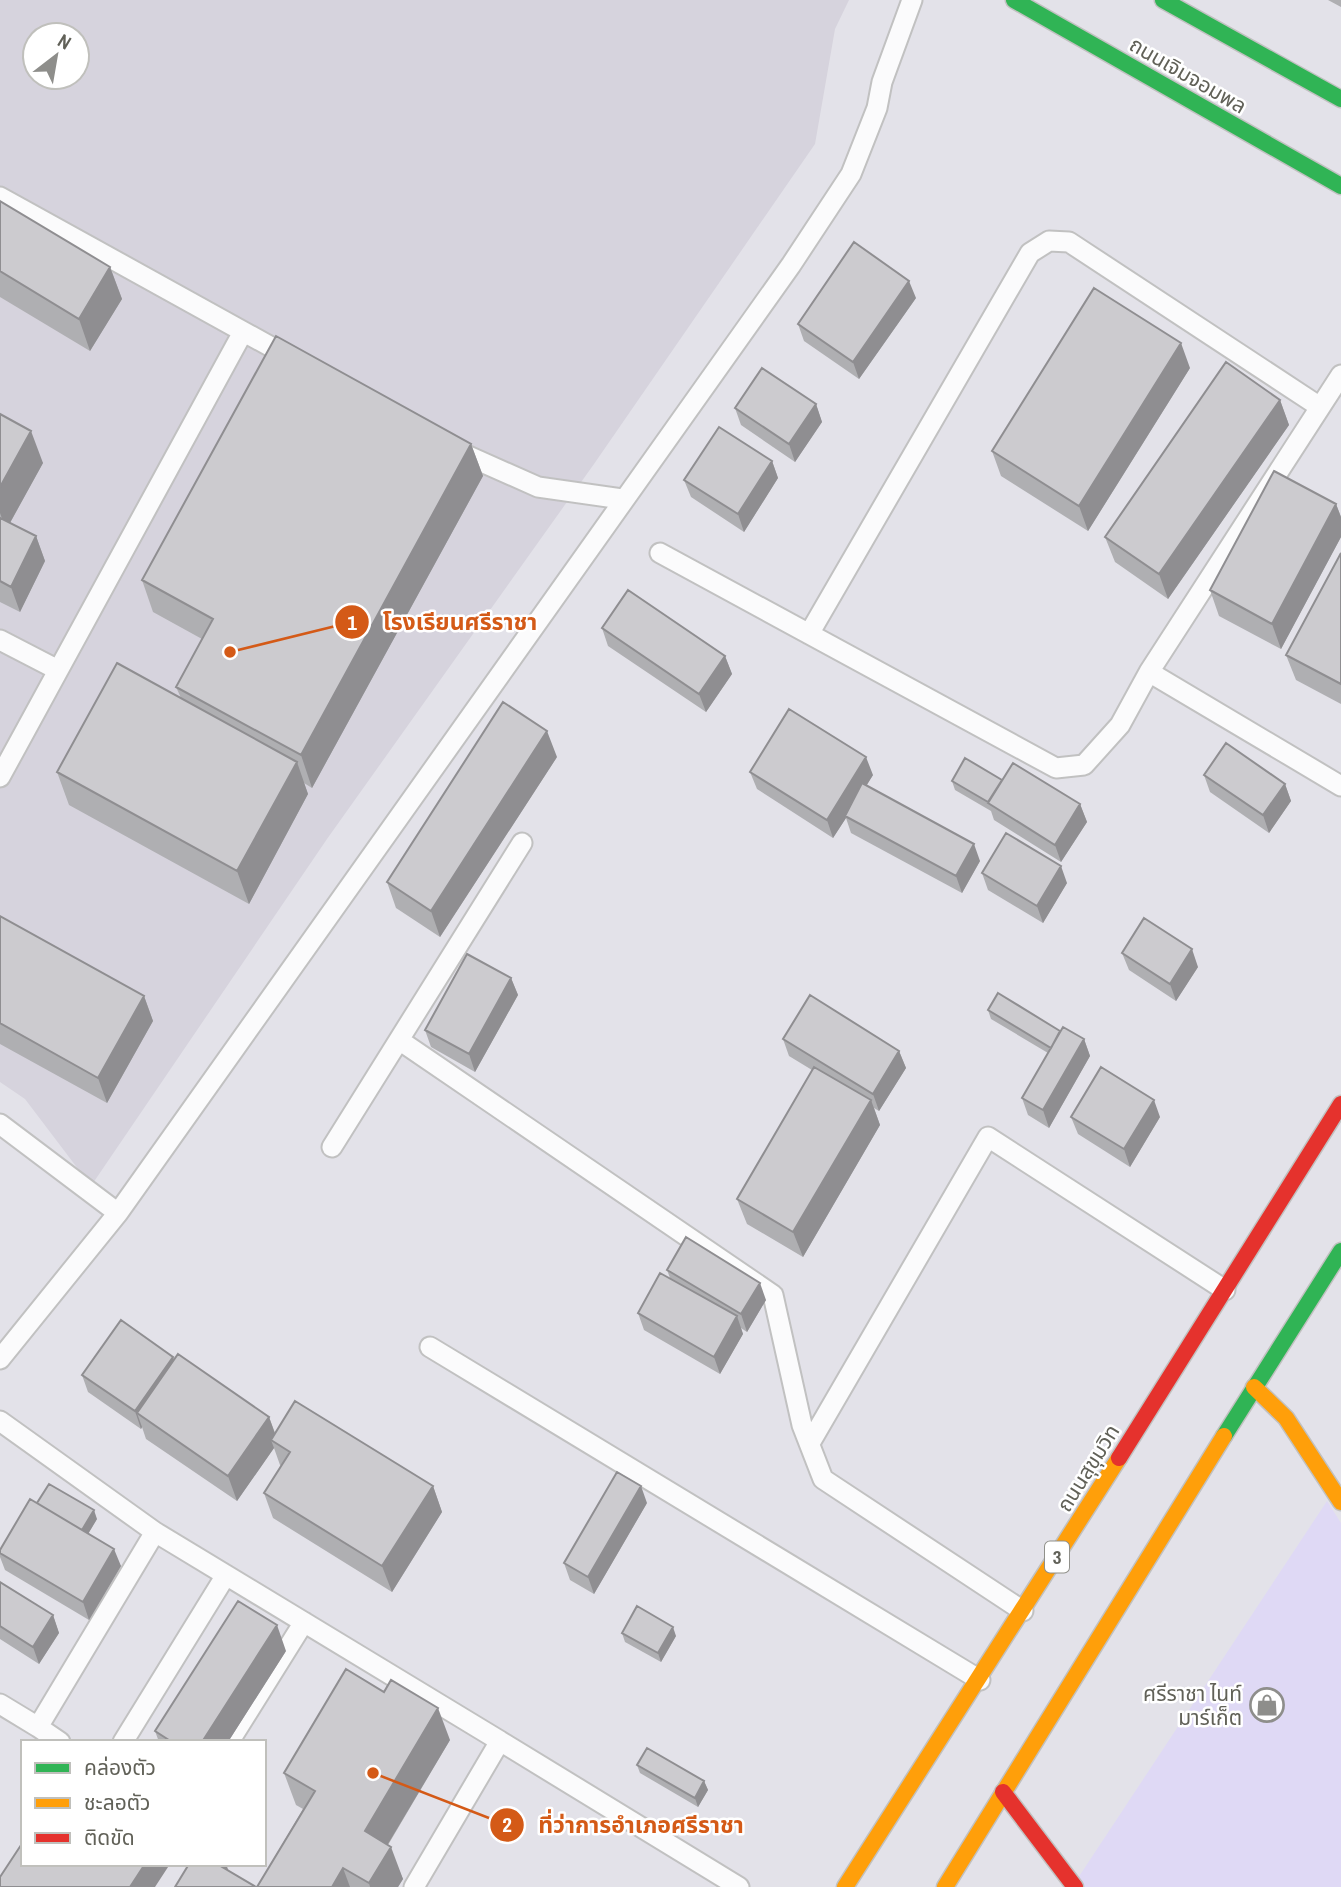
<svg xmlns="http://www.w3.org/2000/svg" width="1341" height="1887" viewBox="0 0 1341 1887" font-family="'Archivo Narrow','Noto Sans Thai',sans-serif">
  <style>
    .commercial { fill: #dfd9f5 }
    .education { fill: #d6d3dd; fill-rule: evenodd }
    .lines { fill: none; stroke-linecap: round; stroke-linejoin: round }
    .lane-casing { stroke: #c1c1c1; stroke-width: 23 }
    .fast-casing { stroke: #c1c1c0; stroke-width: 19 }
    .slow-casing { stroke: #c1c1c0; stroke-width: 19 }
    .jam-casing { stroke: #c1c1c0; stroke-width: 19 }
    .lane { stroke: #fbfbfc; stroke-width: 19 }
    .fast { stroke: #30b455; stroke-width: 16 }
    .slow { stroke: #ff9f0a; stroke-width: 16 }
    .jam { stroke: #e5322d; stroke-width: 16 }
    .wall { fill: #afafb2 }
    .shaded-wall { fill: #8f8e91 }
    .building { fill: #cccbcf; stroke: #8f8e91; stroke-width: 2 }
    .labels { text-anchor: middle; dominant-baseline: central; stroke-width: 5; stroke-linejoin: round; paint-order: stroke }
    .shield { fill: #fff; stroke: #90908a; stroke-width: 2 }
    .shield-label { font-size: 19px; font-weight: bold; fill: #616158 }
    .street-label { font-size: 21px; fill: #616158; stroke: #fff }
    .poi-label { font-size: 21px; fill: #616158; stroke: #fff; text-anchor: end }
    .leader { fill: none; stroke: #d45a17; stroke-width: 2.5 }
    .callout-dot { fill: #d45a17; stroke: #fff; stroke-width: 2.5 }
    .mark-label { font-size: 21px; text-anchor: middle; font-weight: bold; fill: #fff }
    .callout-label { font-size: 23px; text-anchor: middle; font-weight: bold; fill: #d45a17; stroke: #fff; stroke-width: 5; stroke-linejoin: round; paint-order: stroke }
  </style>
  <rect width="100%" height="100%" fill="#e3e2e9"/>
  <path class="commercial" d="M1327,1501l14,22v364h-269z"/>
  <path class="education" d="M0,0h849l-14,29 -20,115 -221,320 -267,375 -236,347 -66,-87 -25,-17zM35,35h42v42h-42z"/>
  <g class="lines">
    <g class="lane-casing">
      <path id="lane" d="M0,197l293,162
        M1341,375l-192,297 192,114
        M457,451l81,36 84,12
        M660,553l396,215 28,-3 36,-40 29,-53
        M809,634l221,-381 19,-12 20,1 251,165
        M0,640l58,30
        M0,777l243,-445
        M399,1040l374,255 29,130 21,54 200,132
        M0,1124l118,89
        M332,1147l190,-304
        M430,1347l550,333
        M0,1359l118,-146 673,-948 60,-91 26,-66 5,-26 30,-82
        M0,1421l155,111
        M810,1443l178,-306 237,153
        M0,1704l38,23
        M60,1742l-22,-15 117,-195 345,209
        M123,1742l103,-167
        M229,1742l75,-120
        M414,1887l86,-146 239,146"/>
    </g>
    <g class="fast-casing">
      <path id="fast" d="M1014,0l327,186
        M1163,0l178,99
        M1224,1436l117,-185"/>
    </g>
    <g class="slow-casing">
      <path id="slow" d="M1254,1387l32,31 55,84
        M845,1887l274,-429
        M945,1887l279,-451"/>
    </g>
    <g class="jam-casing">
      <path id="jam" d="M1119,1458l222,-354
        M1003,1792l72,95"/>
    </g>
    <use href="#lane" class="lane"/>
    <use href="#fast" class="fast"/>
    <use href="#slow" class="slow"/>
    <use href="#jam" class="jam"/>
  </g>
  <path class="wall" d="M1328,0h13v7z
    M0,201l110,66 12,32 -32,52 -90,-54z
    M916,298l-57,81 -55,-38 -6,-17z
    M1190,368l-102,163 -87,-55 -9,-25z
    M1280,400l9,25 -121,174 -53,-37 -10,-25z
    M816,404l6,18 -27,40 -54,-37 -6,-17z
    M0,414l43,49 -33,60 26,13 9,25 -25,51 -20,-10z
    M471,444l12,32 -171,312 -8,-5 4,11 -59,110 -180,-99 -12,-33 124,-74 -5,-11 26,-48 -49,-27 -11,-32z
    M772,461l6,17 -34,54 -53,-35 -7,-17z
    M1336,504l5,13v20l-60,112 -62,-33 -9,-26z
    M1341,553v151l-45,-24 -10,-25z
    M602,628l123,28 7,18 -26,38 -98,-66z
    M557,757l-117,180 -44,-29 -9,-26z
    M750,772l123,3 -7,11 114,75 -18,32 -111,-60 -5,-15 -13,20 -76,-49z
    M1204,775l81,9 6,17 -22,32 -59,-41z
    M1002,780l78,24 7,18 -26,40 -67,-42 -3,-9 -36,-21 -3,-9z
    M982,873l85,10 -24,40 -55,-33z
    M0,916l144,80 9,25 -46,82 -107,-59z
    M1122,953l76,14 -22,34 -47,-31z
    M511,978l7,17 -43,77 -44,-25 -6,-17z
    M988,1010l72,21 24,8 6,17 -41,72 -21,-13 -6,-17 26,-45 -57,-34z
    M783,1039l116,12 7,17 -27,43 -5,-3 6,17 -77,132 -56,-33 -10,-25 75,-129 -23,-14z
    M1071,1117h89l-30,50 -52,-33z
    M667,1270l99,30 -19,32 -6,-4 2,6 -23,40 -76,-44 -6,-17 32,-35z
    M174,1360l95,57 6,16 158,53 9,26 -50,80 -119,-74 -9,-25 17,-27 -1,-1 -6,-17 -37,53 -91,-62 -4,-12 -1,2 -53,-37 -6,-17z
    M647,1503l-53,91 -24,-14 -6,-17z
    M97,1519l-9,15 33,32 -32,54 -84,-50 -5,-13v-7z
    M0,1582l53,33 6,18 -20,31 -39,-25z
    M622,1633l54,3 -15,26 -36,-20z
    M286,1651l-58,91h-69l-4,-11z
    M450,1740l-62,105 15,34 -5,8h-141l46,-78 -7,-4 -12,-32z
    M637,1765l67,16 4,9 -10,17 -58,-34z"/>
  <path class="shaded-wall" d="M110,267l12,32 -32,52 -11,-32z
    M909,281l7,17 -57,81 -6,-17z
    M1181,343l9,25 -102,163 -9,-25z
    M1280,400l9,25 -121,174 -9,-25z
    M816,404l6,18 -27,40 -6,-18z
    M31,431l12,32 -37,67 -6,-17v-26z
    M471,444l12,32 -171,312 -11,-33z
    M772,461l6,17 -34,54 -6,-18z
    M1336,504l5,13v20l-60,112 -9,-25z
    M36,536l9,25 -25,51 -9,-25z
    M725,656l7,18 -26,38 -7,-18z
    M547,731l10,26 -117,180 -9,-26z
    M866,757l7,18 -26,42 -2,-1 1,2 -13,20 -6,-18z
    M297,762l11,32 -59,110 -12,-33z
    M1285,784l6,17 -22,32 -6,-18z
    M1080,804l7,18 -26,40 -6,-17z
    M974,844l6,17 -18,32 -6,-17z
    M1061,866l6,17 -24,40 -6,-17z
    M1192,949l6,18 -22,34 -6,-17z
    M511,978l7,17 -43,77 -6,-18z
    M144,996l9,25 -46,82 -9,-25z
    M1084,1039l6,17 -41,72 -6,-18z
    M899,1051l7,17 -27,43 -6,-17z
    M871,1100l9,25 -77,132 -10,-25z
    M1154,1100l6,17 -30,50 -6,-18z
    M760,1283l6,17 -19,32 -6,-18z
    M737,1316l6,18 -23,40 -6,-17z
    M173,1357l6,17 -42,39 5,14 -1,2 -6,-18z
    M269,1417l9,25 -7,-2 3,8 -37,53 -9,-25z
    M433,1486l9,26 -50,80 -10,-26z
    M641,1486l6,17 -53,91 -6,-17z
    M94,1510l3,9 -12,20 -3,-9z
    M114,1549l7,17 -32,54 -6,-18z
    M53,1615l6,18 -20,31 -6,-17z
    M277,1625l9,26 -58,91h-26z
    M673,1627l3,9 -15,26 -3,-9z
    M438,1708l12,32 -74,124 -11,-33z
    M704,1781l4,9 -10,17 -3,-9z
    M391,1847l12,32 -5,8h-28l-1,-4z
    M145,1864h25l-15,23h-25z
    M216,1864h10l8,21z
    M343,1868l7,19h-18z"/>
  <path class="building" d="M0,201l110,66 -31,52 -79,-48z
    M854,242l55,39 -56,81 -55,-38z
    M1094,288l87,55 -102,163 -87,-55z
    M276,336l195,108 -170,311 -125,-68 37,-68 -71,-39z
    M1226,362l54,38 -121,174 -54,-37z
    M762,368l54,36 -27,40 -54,-36z
    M0,414l31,17 -31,56z
    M719,427l53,34 -34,53 -54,-34z
    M1274,471l62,33 -64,120 -62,-34z
    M0,518l36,18 -25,51 -11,-6z
    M1341,553v131l-55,-29z
    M628,590l97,66 -26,38 -97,-66z
    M117,663l180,99 -60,109 -180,-99z
    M503,702l44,29 -116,180 -44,-29z
    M789,709l77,48 -39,63 -77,-48z
    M1226,743l59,41 -22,31 -59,-40z
    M965,758l37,22 -14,22 -36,-21z
    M1013,763l67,41 -25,41 -67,-42z
    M862,783l112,61 -18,32 -111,-60z
    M1006,833l55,33 -24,40 -55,-33z
    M0,916l144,80 -46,82 -98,-55z
    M1144,918l48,31 -22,35 -48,-31z
    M467,954l44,24 -42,76 -44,-24z
    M998,993l62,38 -9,17 -63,-38z
    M810,995l89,56 -26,43 -90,-55z
    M1063,1027l21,12 -41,71 -21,-12z
    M814,1067l57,33 -78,132 -56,-33z
    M1101,1067l53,33 -30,49 -53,-32z
    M686,1237l74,46 -19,31 -74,-44z
    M660,1273l77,43 -23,41 -76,-44z
    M121,1320l52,37 -38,54 -53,-36z
    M178,1354l91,63 -41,59 -91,-63z
    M295,1401l138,85 -51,80 -118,-73 26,-41 -19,-12z
    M617,1472l24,14 -53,91 -24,-14z
    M49,1484l45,26 -12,20 -45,-27z
    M30,1499l84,50 -31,53 -83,-49v-3z
    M0,1582l53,33 -20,32 -33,-21z
    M238,1601l39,24 -75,117h-30l-17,-11z
    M637,1606l36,21 -15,26 -36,-20z
    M346,1669l38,23 7,-12 47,28 -73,123 26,16 -22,36 -26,-15 -11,19h-75l58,-96 -31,-18z
    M647,1748l57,33 -9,17 -58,-33z
    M23,1842v22h122l-15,23h-130v-10z
    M189,1864h28l39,23h-81z"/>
  <defs>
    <g id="shop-ring" transform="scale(1.75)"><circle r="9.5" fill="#fff" stroke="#8e8e8b" stroke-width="1.5"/><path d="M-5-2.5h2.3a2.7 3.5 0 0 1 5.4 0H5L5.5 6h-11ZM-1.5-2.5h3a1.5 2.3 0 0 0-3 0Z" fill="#8e8e8b"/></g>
  </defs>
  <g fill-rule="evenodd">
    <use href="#shop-ring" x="1267" y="1705"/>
  </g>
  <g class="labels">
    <rect class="shield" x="1045" y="1541.5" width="24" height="31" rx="5"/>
    <g class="shield-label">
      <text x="1057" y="1557">3</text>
    </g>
    <g class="street-label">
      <text transform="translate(1188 75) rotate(30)">ถนนเจิมจอมพล</text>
      <text transform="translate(1088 1468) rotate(-58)">ถนนสุขุมวิท</text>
    </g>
    <g class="poi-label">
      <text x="1242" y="1693">ศรีราชา ไนท์<tspan x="1242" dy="24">มาร์เก็ต</tspan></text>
    </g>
  </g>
  <path class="leader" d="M230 652L352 622M373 1773L507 1825"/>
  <g class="callout-dot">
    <circle cx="230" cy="652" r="7"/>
    <circle cx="373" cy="1773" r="7"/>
    <circle cx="352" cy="622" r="18"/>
    <circle cx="507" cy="1825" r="18"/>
  </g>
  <g class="mark-label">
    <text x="352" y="630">1</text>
    <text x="507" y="1832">2</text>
  </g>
  <g class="callout-label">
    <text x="460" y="630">โรงเรียนศรีราชา</text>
    <text x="641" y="1833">ที่ว่าการอำเภอศรีราชา</text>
  </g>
  <rect x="21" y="1740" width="245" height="126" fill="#ffffff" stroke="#c0c0bc" stroke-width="2"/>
  <rect x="35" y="1763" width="35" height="10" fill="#30b455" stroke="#c0c0bc" stroke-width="2"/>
  <text x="84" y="1775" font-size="21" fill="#616158">คล่องตัว</text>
  <rect x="35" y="1798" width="35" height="10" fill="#ff9f0a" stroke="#c0c0bc" stroke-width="2"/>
  <text x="84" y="1810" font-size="21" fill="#616158">ชะลอตัว</text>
  <rect x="35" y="1833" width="35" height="10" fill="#e5322d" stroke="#c0c0bc" stroke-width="2"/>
  <text x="84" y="1845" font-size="21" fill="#616158">ติดขัด</text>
  <g transform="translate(56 56) rotate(31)"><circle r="33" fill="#ffffff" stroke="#c0c0bc" stroke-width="2"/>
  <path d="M0-5L12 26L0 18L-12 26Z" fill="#8e8e8b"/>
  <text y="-10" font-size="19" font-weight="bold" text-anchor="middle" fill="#616158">N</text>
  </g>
</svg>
